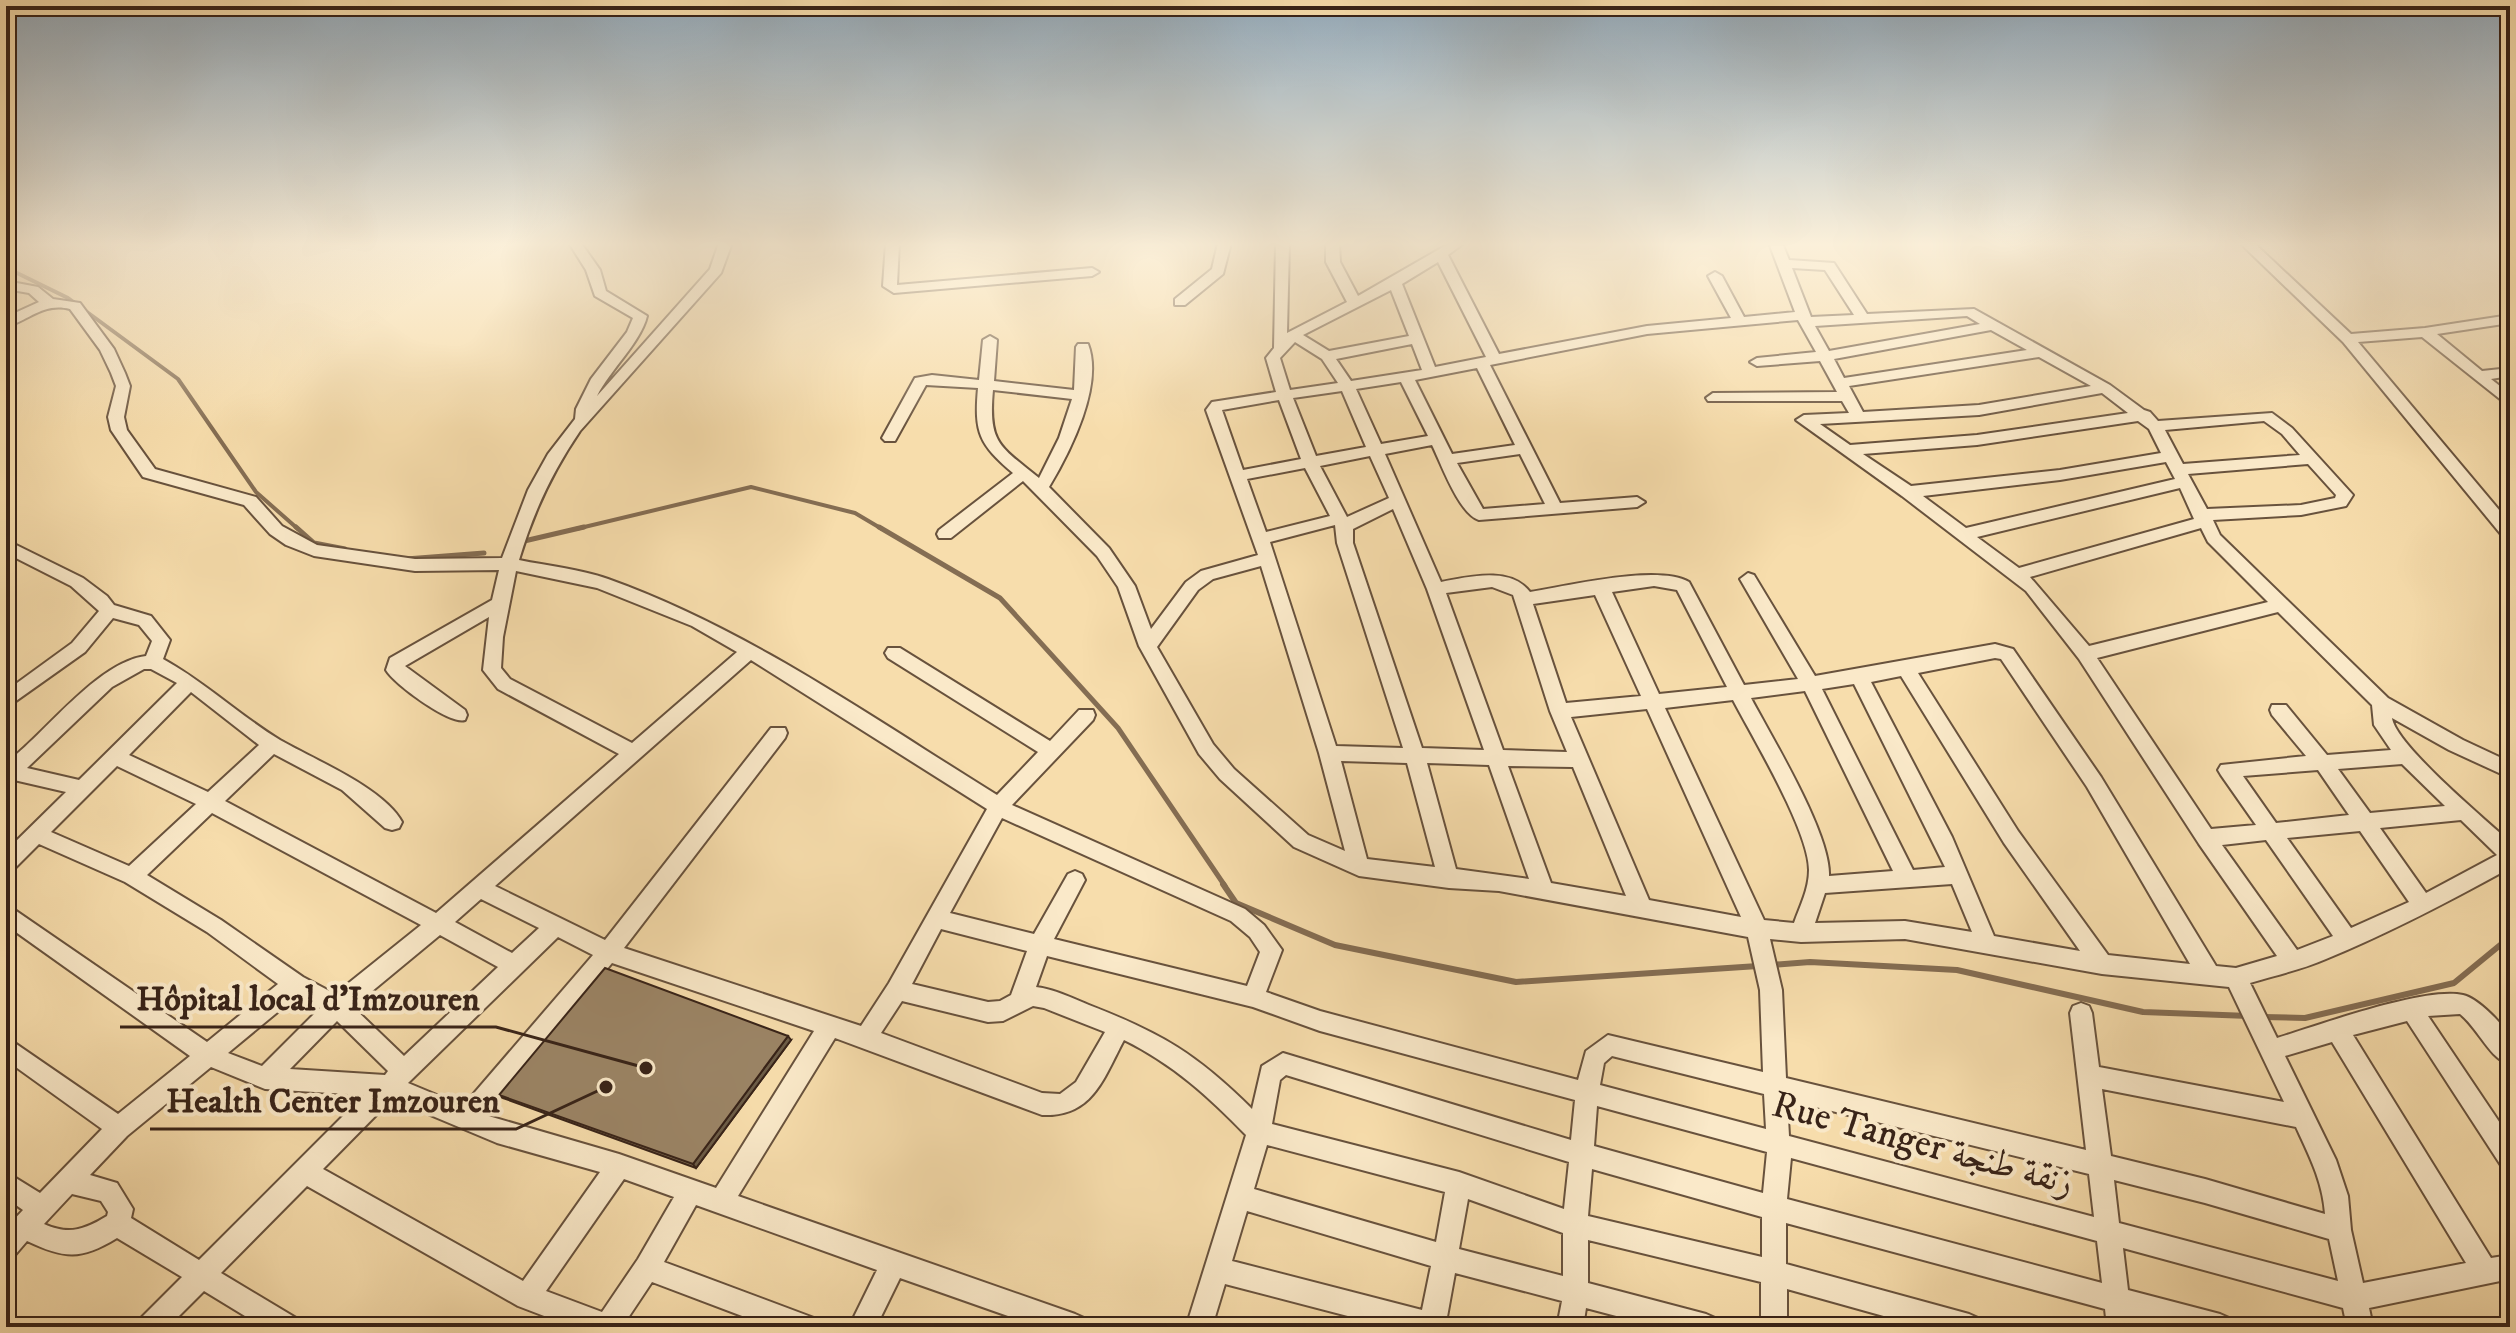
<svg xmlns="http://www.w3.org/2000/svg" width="2516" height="1333" viewBox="0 0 2516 1333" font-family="'IM FELL DW Pica',Amiri,serif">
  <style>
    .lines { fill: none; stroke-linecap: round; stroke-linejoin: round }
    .stream-far2 { stroke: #846d53; stroke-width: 4 }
    .stream-far1 { stroke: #846d53; stroke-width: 5 }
    .stream { stroke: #846d53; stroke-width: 6 }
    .minor-casing { stroke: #68523d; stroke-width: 4 }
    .minor { fill: #fae9c9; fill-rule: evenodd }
    .wall { fill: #857257; stroke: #382318; stroke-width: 2 }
    .shaded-wall { fill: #6c5c47; stroke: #382318; stroke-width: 2 }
    .building { fill: #9b8465; stroke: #382318; stroke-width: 2 }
    .labels { text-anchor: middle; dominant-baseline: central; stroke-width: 8; stroke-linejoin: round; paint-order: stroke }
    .near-street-label { font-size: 38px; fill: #382318; stroke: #fae9c9 }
    .leader { fill: none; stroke: #382318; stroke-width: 3 }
    .callout-dot { fill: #382318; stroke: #fae9c9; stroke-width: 3 }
    .callout-label { font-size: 34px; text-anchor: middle; font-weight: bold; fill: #382318; stroke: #fae9c9; stroke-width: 8; stroke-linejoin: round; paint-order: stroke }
  </style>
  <rect width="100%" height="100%" fill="#f7ddac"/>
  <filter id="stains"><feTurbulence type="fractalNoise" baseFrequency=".0025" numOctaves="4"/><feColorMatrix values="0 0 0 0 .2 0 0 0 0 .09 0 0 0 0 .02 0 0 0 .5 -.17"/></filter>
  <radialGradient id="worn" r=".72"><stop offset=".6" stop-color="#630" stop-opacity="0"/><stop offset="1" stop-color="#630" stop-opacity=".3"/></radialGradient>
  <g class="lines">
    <path class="stream-far2" d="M6,272h9l53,26 110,81 78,113 42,37
      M576,529l175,-42 104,26 27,16"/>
    <path class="stream-far1" d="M296,527l18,16 31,6
      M879,527l121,71 118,130 107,158
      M520,542l64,-15
      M406,559l78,-6"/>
    <path class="stream" d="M1223,884l13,19 99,42 181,37 242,-16
      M1772,965l38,-3 147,8 186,42 106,4
      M2263,1017l42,1 149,-35 56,-46"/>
    <g class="minor-casing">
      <path id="minor" d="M569,243h12l19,27 6,21 41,25c-6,26 -37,54 -50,80l113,-127 9,-26h13l-11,30 -141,158c-28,41 -47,82 -61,129 29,6 61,9 89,19 140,50 263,138 389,216l41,-43 -150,-94 -3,-5 3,-5h12l150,93 29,-31h14l2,5 -2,5 -81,85 233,104 19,16 18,25 -16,42 54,19 258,69 8,-29 22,-16 155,37 -3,-82 -12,-53 -249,-46 -50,-3 -90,-12 -65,-29 -74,-68 -21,-25 -60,-108 -21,-59 -21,-31 -74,-75 -72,57h-12l-2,-4 2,-4 74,-57c-34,-29 -39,-40 -35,-85l-52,-3 -31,56h-10l-3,-3 33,-60 17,-3 47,5 4,-40 7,-4 7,4 -3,41 80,9 2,-43 2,-3h10c16,41 -18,108 -39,143l60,61 26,38 16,43 35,-47 15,-11 57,-16 -52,-145 6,-8 64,-10 -10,-34 8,-10 2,-105h13l-2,90 60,-31 -21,-40v-19h13l1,19 18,34 92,-53h14l-16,12 51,99 148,-28 84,-8 -23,-42 7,-4 7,4 22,41 51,-5 -26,-69h13l7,17 45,3 33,51 107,-5 136,76 34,25 6,2 8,9 114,-8 20,15 61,67 -7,11 -45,9 -88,5 7,15 168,163 75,42 47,22v16l-61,-28 -57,-32c4,27 94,102 118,124v26c-60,33 -121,65 -184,91 -25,11 -50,16 -76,24l27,55c40,-12 148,-52 186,-43 14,3 44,31 47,46 1,7 0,17 0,24 -21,-7 -32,-37 -50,-51l-32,2 82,122v33l-8,-4 -95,-146 -54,14 138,223 19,-3v24l-141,29 4,19h-26l-4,-19 -220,-60 5,42 92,24 9,4 4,9h-61l-41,-11 2,11h-26l-2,-18 -319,-86v41l183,50 9,4 4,9h-59l-136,-38v38h-26v-45l-173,-42v43l118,31 9,4 4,9h-61l-72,-19 -3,19h-26l5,-26 -107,-28 -8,44 5,10h-62l-165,-43 -13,43h-26l60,-192c-37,-38 -73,-71 -122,-95 -21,39 -31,77 -82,75l-207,-77 -97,158 337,118 9,4 4,9h-49l-139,-49 -24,49h-27l28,-57 -181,-65 -32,57 150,56 4,9h-47l-119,-45 -30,45h-49l-55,-21 -211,-120 -86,87 75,45 4,9h-37l-59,-36 -36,36h-31l4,-9 41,-41 -65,-39c-36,22 -52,21 -90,3l-12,14 -9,3v-30l17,-18 -17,-12v-26l34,21 62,-64 -96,-69v-23l112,77 72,-58 -184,-131v-21l201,138 71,-58 -71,-52 -82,-50 -86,-38 -26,26 -7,3v-22l60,-59 -52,-12 -8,4v-21c39,-29 91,-101 140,-107l6,-15 -13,-16 -26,-7 -28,34 -79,56v-17l66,-48 27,-32 -28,-25 -65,-33v-13l77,38 24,18 7,9 37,11 19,24 -7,19c42,23 76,56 117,81 33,19 104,48 122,82l-3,6 -7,2 -7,-2 -43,-38 -68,-36 -49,47 211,112 183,-159 -121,-65 -15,-19 6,-53 -84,49 60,44 2,5 -2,5c-15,5 -71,-36 -79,-50l4,-12 102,-58 7,-30 -84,1 -101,-15 -28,-11 -16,-11 -26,-29 -101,-28 -32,-47 -3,-13 8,-31 -5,-13 -11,-23 -30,-41c-26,-7 -41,11 -64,18v-10l33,-15 -10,-9 -23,-4v-8l32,6 15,12 27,4 34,46 11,24 5,13 -6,31 3,13 28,39 101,28 26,29 35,19 98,14 87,-1 26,-68 20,-36 27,-35 1,-10 15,-30 36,-47 6,-14 -38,-22 -9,-26zM1438,262l48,95 -51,10 -33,-83zM1792,268l33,2 29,45 -43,2zM1391,290l18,46 -80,15 -26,-16zM1967,316l13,8 -151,27 -14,-25zM1798,320l18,32 -59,6 -7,4 7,4 63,-5 17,31 -124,1 -7,5 2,3h134l7,12 -45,2 -8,5 106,76 124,95 53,68 120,185 78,112 -41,12 -20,-2 -115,-189 -88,-128 -18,-5 -180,32 -61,-101 -6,-2 -8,6 58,100 -54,6 -55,-103c-31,-18 -121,4 -159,10 -20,-26 -61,-15 -89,-10l-56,-128 47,-9c9,18 27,69 47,75l158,-13 8,-5 -8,-5 -77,6 -70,-138 157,-31zM1991,330l36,20 -183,28 -10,-19zM1295,342l27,17 16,24 -48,7 -10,-32zM1412,344l10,26 -71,11 -15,-22zM2039,357l52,29 -112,19 -116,7 -14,-26zM1477,368l38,77 -63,9 -37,-74zM1401,382l27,54 -47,8 -25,-55zM993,390l79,9 -13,39 -20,40c-39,-32 -51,-34 -46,-88zM1342,391l24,56 -50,9 -23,-58zM2102,393l26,20 -151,22 -127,10 -30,-21 159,-9zM1279,400l22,59 -58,11 -21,-60zM2138,421l11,8 12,24 -101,17 -149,16 -48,-32 114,-9zM2264,421l18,13 18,21 -117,9 -18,-34zM1520,454l25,50 -62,5 -26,-46zM1370,456l19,42 -42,19 -27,-51zM2166,462l9,17 -209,49 -43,-32 137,-16zM2308,464l28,31 -1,3 -34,7 -94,4 -19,-35zM1305,468l25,48 -64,16 -19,-53zM2180,488l14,31 -175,49 -42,-31zM1393,509l34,80 57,161 -62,-2 -69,-205v-14zM1335,525l2,18 66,205 -67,-2 -66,-204zM2201,528l7,14 60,60 -179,44 -59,-69zM1261,566l58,187 26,98 -37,-16 -74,-66 -21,-25 -56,-97 41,-57 15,-11zM516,571l81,17 95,38 45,26 -105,91 -122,-64 -9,-11 2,-31zM1654,586l23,4 50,97 -68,7 -47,-102zM1492,587l21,8 37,116 17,41 -64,-2 -57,-157zM1595,595l46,101 -75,7 -33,-99zM2278,612l94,93 2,20 17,25 -64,5 -41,-50h-14l-2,5 2,5 34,41 -85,9 -3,5 3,5 35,50 -45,4 -114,-171zM1995,658l6,1 86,128 103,177 -82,-9 -90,-124 -100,-158zM751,660l236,149 -98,174 -28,43 -237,-78 161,-210 2,-5 -2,-5h-14l-166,212 -110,-54zM144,669h7l26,14 -98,97 -52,-12 85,-81zM1901,676l103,167 76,108 -86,-15 -42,-99 -81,-155zM1854,684l91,183 -32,3 -91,-181zM1805,691l88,180 -64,5c2,-42 -57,-138 -78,-178zM191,692l68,53 -51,47 -79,-37zM1733,700c20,38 76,131 76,170 0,19 -9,36 -15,53l-30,-3 -99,-212zM1647,709l94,208 -92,-17 -78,-183zM1341,761l66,2 28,104 -68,-8zM1427,763l62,2 40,114 -73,-10zM2402,764l43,42 -75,7 -32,-44zM117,766l79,38 -67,62 -78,-34zM1508,766l65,1 53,129 -75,-13zM2318,770l31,45 -73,8 -33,-47zM212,813l209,112 -86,69 -32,-17 -82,-57 -74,-45zM1002,818l229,103 19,16 10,15 -13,34 -193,-47 31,-59 -3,-6 -7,-3 -7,3 -34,60 -84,-21zM2461,820l36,35 -71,38 -46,-65zM2360,831l49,71 -58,26 -64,-90zM2266,840l67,96 -36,14 -75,-105zM1952,884l20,48 -67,-11 -90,2 10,-30zM481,899l58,29 -27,25 -57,-31zM941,929l86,22 -16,44 -11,6 -12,1 -76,-18zM440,935l58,32 -94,89 -51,-49zM558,937l35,18 -130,151 -55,-23zM1770,939l31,3 104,-3 197,35 127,13 55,115 -185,-35 -7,-54 -3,-7 -8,-3 -8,3 -3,7 16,137 -300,-72 -4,-88zM1047,956l206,51 67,24 255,69 -4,40 -288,-87 -21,13 -10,43c-55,-55 -91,-76 -163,-104 -17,-7 -35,-16 -53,-18zM612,963l202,68 -98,157 -97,-34 -134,-39zM297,996l23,12 -58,58 -34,-13zM902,1001l86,21 15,-1 30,-15 11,2 61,24 -29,50 -16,12 -18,-1 -161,-60zM337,1021l51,50 -3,4 -95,-6zM2332,1042l134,221 -103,20 -12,-53 -3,-34 -12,-36 -51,-104zM1612,1056l152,38 2,35 -166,-44 4,-22zM211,1067l54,22 99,6 -165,165 -68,-42 2,-9 -16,-26 -27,-8 37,-39zM1286,1075l283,87 -5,47 -105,-37 -187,-48 8,-44zM2102,1089l194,38c13,28 27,55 29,87l-120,-35 -94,-23zM392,1099l105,44 103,29 -77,109 -200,-112zM1787,1100l302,74 5,43 -305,-81zM1597,1106l170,46 -4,41 -169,-47zM1267,1145l178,47 -9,50 -182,-53zM1791,1158l306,83 5,42 -315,-84zM1592,1169l170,48v40l-174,-41zM624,1179l50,18 -36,62 -36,53 -56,-21zM2114,1180l91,23 124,36 9,42 -219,-58zM72,1194l29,7 7,11 -1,4c-23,14 -38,19 -63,8zM1468,1199l95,34v43l-104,-27zM1247,1211l184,55 -9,44 -190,-49z
        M886,243h13l-2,42 195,-17 7,4 -7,4 -198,17 -11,-7z
        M1218,243h13l-8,31 -38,31h-10v-6l37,-30z
        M2240,243h14l97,91 74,-6 85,-13v8l-73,11 45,37 28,-3v8l-19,3 19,15v13l-88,-70 -64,5 152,181v17l-6,-2 -161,-196z"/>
    </g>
    <use href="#minor" class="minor"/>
  </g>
  <path class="wall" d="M791,1040l-95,128 -193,-70 -4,-3z"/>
  <path class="shaded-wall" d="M788,1036l3,4 -95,128 -3,-4z"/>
  <path class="building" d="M605,968l183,68 -95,128 -194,-69z"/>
  <linearGradient id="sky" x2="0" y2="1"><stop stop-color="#94abbc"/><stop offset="0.57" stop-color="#fbf0da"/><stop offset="1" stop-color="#fbf0da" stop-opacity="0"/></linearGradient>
  <rect width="2516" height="429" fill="url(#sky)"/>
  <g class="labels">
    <g class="near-street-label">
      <text transform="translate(1923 1144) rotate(15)">Rue Tanger زنقة طنجة</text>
    </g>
  </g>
  <path class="leader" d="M646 1068L496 1027H120M606 1087L516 1129H150"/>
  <g class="callout-dot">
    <circle cx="646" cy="1068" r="8"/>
    <circle cx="606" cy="1087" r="8"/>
  </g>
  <g class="callout-label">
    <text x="308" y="1010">Hôpital local d'Imzouren</text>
    <text x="333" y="1112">Health Center Imzouren</text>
  </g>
  <rect width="2516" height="1333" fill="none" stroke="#f7ddac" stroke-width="32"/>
  <rect x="8" y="8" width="2500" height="1317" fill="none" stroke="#382318" stroke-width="4"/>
  <rect x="16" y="16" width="2484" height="1301" fill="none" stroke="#382318" stroke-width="2"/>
  <rect width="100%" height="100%" filter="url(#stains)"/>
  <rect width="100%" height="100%" fill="url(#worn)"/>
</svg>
